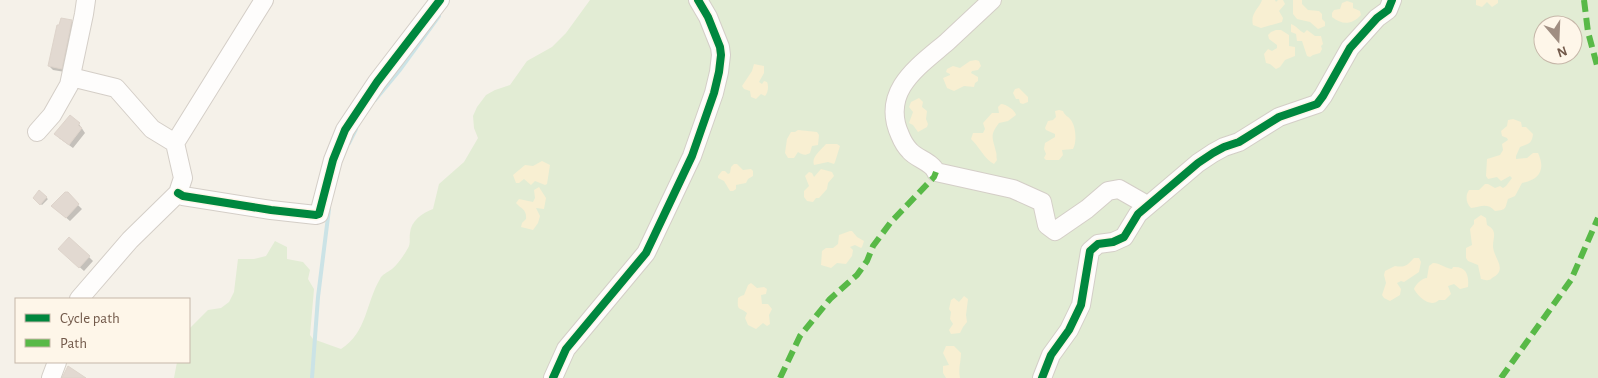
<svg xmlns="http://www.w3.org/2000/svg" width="1598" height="378" viewBox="0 0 1598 378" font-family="'Alegreya Sans',sans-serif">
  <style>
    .green { fill: #e2ecd4; fill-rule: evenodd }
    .sand { fill: #f8efd2 }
    .shadow { fill: #0003 }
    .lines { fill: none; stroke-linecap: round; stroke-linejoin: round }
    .stream { stroke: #cbe3e6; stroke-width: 4 }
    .building { fill: #e2d9d1; stroke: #ded4cb }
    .minor-casing { stroke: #d4cec7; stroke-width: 20 }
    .minor { stroke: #fefdfc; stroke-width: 18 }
    .quiet { stroke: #58b947; stroke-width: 6; stroke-dasharray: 12 6; stroke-linecap: butt }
    .cycleway-casing { stroke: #fef6e9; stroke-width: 11 }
    .cycleway { stroke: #00873e; stroke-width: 8 }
  </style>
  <rect width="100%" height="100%" fill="#f5f1e9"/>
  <path class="green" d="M590,0h1008v378h-1424l3,-16h12v-33l19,-19 13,-2 8,-6 5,-10 4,-33h16l12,-3 9,-15 12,6v12l16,3 7,8 -2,9 6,10 -4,46 3,4 28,10c26,-16 25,-47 39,-70 2,-5 7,-6 12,-10 6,-5 12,-14 16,-21 3,-5 1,-10 2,-15 1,-12 12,-20 23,-24l6,-25 25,-22 14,-24 -4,-10 -1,-12 4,-9 9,-12 9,-5 15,-5 17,-24 25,-14 14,-14zM1543,25h30v30h-30z"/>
  <path class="sand" d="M1262,0h13l1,2 2,-2h5l2,4 -6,7 4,7 -1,4 -21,6 -8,-3c-3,-12 6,-16 9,-25z
    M1293,0h9v4l6,6 11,1 3,3v5l3,3v4l-7,3 -8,-7 -13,-3 -4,-5z
    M1476,0h22v3l-6,4 -5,-5 -5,5 -6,-2z
    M1347,1l6,2v5l7,3 1,4c-9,10 -19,10 -29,2v-4l2,-3 6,-1 2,-6z
    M1291,24c6,2 8,7 13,9l3,-3 8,6h6l2,8 -2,2 1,3 -2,4 -7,2 -3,2 -3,-1 -5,-15h-5l-1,-7 -5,-2z
    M1276,30h5l8,5v11l6,1v9l-10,4 -5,7 -4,2 -6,-5 -4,-1 -2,-9 4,-5 4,2 5,-3v-3l-8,-6 -1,-4 3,-3z
    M976,60l3,1 2,5 -3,4 -6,1 -1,2 7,4v4l-3,2 -1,4 -10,-1 -10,5 -7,-3 -4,-10 7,-3v-1l-4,-2 1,-3 6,-3 7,2 10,-7z
    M754,64l10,2v7l-5,9 3,2 2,-3 3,1c2,4 1,11 -2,14l-4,-2 -5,5 -5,-2 -1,-6 -6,-2 -2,-3 10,-15z
    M1019,88l9,9v5l-5,2 -3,-1 -1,-4h-3l-3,-6 2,-4z
    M919,98l4,4 -1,5 5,4 -1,8 2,5 -1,3 -9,5 -5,-7 -4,-2 4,-11 -4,-5 2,-5z
    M1001,104c5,0 14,6 15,11l-8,6 -9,2c-10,13 -6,15 -3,29 1,2 0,5 1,8l-3,4c-10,-5 -15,-18 -23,-25l2,-6h10l2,-4 -2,-6 9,-10h7l-1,-6z
    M1059,110l4,1c2,5 5,5 8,9 5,7 6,22 2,29l-11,1 1,5 -4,5h-13l-2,-2 2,-4 -2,-5 1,-6 10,-6v-3l-9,-4 -1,-2 3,-7 5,-1 3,-3 -1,-6z
    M1513,119l8,3 1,5h4l7,7c-1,10 -5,10 -13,13l-4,9v3l11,-1 6,-5h5c8,17 1,27 -16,30l-7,13 -7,3c-3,9 -1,11 -13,12 -8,-9 -15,-4 -24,-3 -5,-5 -6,-12 -2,-18h10l6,-6h3l7,4 5,-2 3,2 3,-2 6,-8 -2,-2 -9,5 -4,-4 -9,2 -2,-3 1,-17 13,-4 3,-5 -1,-6 6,-4 -1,-2 -5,-2 -1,-5 6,-5 1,-6z
    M798,130l19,2 2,3 -1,10 -6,1 -2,7c-5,3 -7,2 -12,-1l-4,6h-6l-3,-5 2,-14 4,-7h4z
    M826,144h11l3,2 -5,16 -1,2 -6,-2 -14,3c-3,-8 7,-15 12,-21z
    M542,161l8,4 -3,19 -2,1 -10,-4 -4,4 -7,-6 -5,4h-3l-3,-8 12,-10 8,1z
    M734,164h3l6,6 8,-1 2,2v5l-5,3 -2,4 -10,2v4l-3,2h-3l-6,-10 -6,-3v-2l4,-5h3l3,3 2,-1 1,-6z
    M821,169l11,3 2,4 -6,7 -1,6 -8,9h-3l-3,4 -6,-1 -3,-4v-6l5,-5 -4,-10 4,-4 3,1 2,4z
    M539,187l7,11 -2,11 -8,-1 4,8 -2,7 -5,7 -12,-3 1,-4 4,-4c1,-10 -5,-10 -10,-16l3,-4 14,3 2,-4 -1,-8z
    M1481,215l5,3 1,7c11,6 6,12 6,21 0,12 16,23 -1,32 -1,1 -2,2 -4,2 -2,1 -5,-1 -7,-1l-3,-14 -10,-4 -2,-3v-10l6,-3 -2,-16 4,-5v-4z
    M850,231h2l5,6 7,4 -2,6 -1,1 -6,-3 -5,2 3,3 -1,6 -6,8 -9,-1 -6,5 -10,-3 1,-14 4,-3h7l5,-4 1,-9z
    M1414,258h5l2,4 -2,10 -15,10 -3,-1 -4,2 4,6 -1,6 -10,6 -6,-3 -2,-3 4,-12 -2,-8 1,-4 10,-5c11,2 12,-1 19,-8z
    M1433,263c7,0 12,5 19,6l1,-2c14,-1 16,9 15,20l-8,2 -6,-5 -6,2 3,8 -6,6h-6c-8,8 -20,-2 -25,-11 2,-5 8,-11 13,-11l2,-12z
    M751,283l6,5 7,-1 3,2 -1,5 -5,1 1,9h6l4,5 -3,6 1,9 -3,2 -4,-3 -7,6 -8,-4 -3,-7 2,-5c-8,-7 -10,-1 -9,-15l3,-2 3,-1 4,-10z
    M964,296l4,3 -2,16 1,7 -4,5 -3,6 -9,1 -2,-4 4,-6 -3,-5 1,-7 -2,-3 2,-9 3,-2 5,4z
    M946,346h8l7,7c0,9 -3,15 -1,25h-14l-3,-5v-7l6,-1 -6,-12z"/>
  <path class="shadow" d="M71,21l4,4 -10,47 -12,-2 -4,-4 11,-40z
    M79,124l6,9 -12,15 -14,-10z
    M39,192l9,7 -6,6 -8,-7z
    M67,194l15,15 -12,12 -13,-11z
    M64,253l25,4 4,4 -9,10z"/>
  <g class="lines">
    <path class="stream" d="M375,100l24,-29 40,-55
      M349,143l7,-14
      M312,378l6,-81 11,-88"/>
  </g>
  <path class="building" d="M61,18l11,2 -10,49 -14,-3 9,-41h2z
    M70,115l10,8 -2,2 4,3 -13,17 -15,-11z
    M39,190l8,7 -7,8 -7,-7z
    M65,192h3l11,12 -13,14 -15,-12z
    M69,237l21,19 -11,12 -21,-19z
    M68,366l18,12h-24z"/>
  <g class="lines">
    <g class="minor-casing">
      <path id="minor" d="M992,0c-15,14 -30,28 -45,42 -28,24 -67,49 -47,93 2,5 6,12 10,16 7,8 22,11 26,21l77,17 29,13 5,23 8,6 32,-22 21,-18 11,-2 28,16
        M71,77l45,11 36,41 23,14
        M37,132l15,-17 17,-30 15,-71 2,-14
        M178,193l5,3 88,14 45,5 3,-1 14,-54 12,-30 32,-48 63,-82
        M79,299l51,-59 48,-47 5,-15 -8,-35 89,-143
        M51,378l6,-16
        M553,378l13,-29 80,-96 46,-97 22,-63 5,-21 2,-17 -1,-8 -12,-30 -10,-17
        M1042,378l9,-23 18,-25 12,-25 9,-54 8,-7 15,-2 11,-5 14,-23 60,-51 15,-10 11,-6 15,-5 40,-25 38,-13 6,-8 27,-48 27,-30 11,-8 4,-10"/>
    </g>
    <use href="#minor" class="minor"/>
    <path class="quiet" d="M1584,0l4,32 10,37
      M780,378l20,-42 30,-37 27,-24 10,-14 6,-15 18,-24 43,-45 2,-5
      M1501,378l70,-98 27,-62"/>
    <g class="cycleway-casing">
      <path id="cycleway" d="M178,193l5,3 88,14 45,5 3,-1 14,-54 12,-30 32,-48 63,-82
        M553,378l13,-29 80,-96 46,-97 22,-63 5,-21 2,-17 -1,-8 -12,-30 -10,-17
        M1042,378l9,-23 18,-25 12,-25 9,-54 8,-7 15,-2 11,-5 14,-23 60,-51 15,-10 11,-6 15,-5 40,-25 38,-13 6,-8 27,-48 27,-30 11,-8 4,-10"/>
    </g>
    <use href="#cycleway" class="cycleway"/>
  </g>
  <rect x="15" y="298" width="175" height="65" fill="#fef6e9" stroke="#c6b7a9"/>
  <rect x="25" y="314" width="25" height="8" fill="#00873e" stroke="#c6b7a9"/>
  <text x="60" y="323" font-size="15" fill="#72594a">Cycle path</text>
  <rect x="25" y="339" width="25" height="8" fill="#58b947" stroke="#c6b7a9"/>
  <text x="60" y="348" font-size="15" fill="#72594a">Path</text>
  <g transform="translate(1558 40) rotate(161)"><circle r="24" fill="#fef6e9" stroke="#c6b7a9"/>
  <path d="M0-4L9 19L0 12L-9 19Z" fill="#a08e82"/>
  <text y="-8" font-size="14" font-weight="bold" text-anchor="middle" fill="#72594a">N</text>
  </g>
</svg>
